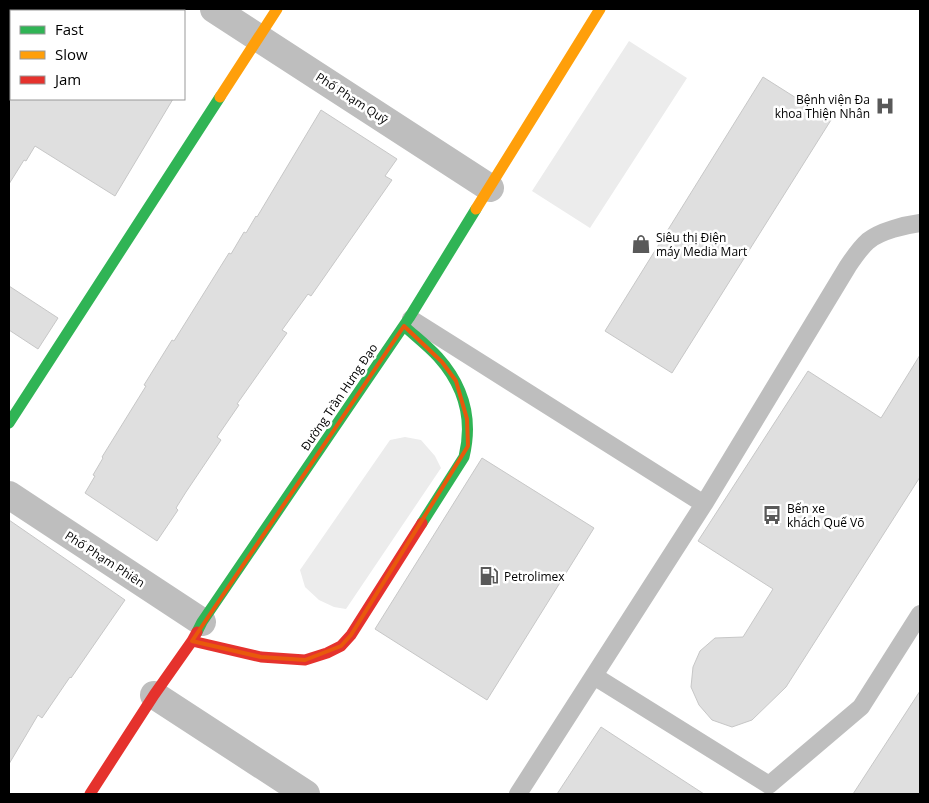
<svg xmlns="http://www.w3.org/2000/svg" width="929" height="803" viewBox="0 0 929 803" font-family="'Open Sans',sans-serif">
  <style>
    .green { fill: #ececec }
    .building { fill: #dfdfdf; stroke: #c7c7c7 }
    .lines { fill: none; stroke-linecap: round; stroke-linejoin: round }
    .lane { stroke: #bebebe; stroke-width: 18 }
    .street { stroke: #bebebe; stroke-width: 28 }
    .fast { stroke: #30b455; stroke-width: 11 }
    .slow { stroke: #ff9f0a; stroke-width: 11 }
    .jam { stroke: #e5322d; stroke-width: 11 }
    .marked { fill: none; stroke: #e8590c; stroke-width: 4; stroke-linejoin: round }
    .labels { text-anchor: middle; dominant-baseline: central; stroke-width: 5; stroke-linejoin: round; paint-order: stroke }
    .street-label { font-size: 12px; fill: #000; stroke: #fff }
    .poi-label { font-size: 12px; fill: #000; stroke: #fff; text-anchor: start }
  </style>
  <rect width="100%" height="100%" fill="#fff"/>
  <path class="green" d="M629,41l58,37 -97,150 -58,-37z
    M405,437l16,3 14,16 6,12 -95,141 -12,-2 -15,-7 -14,-13 -5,-17 90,-130z"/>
  <path class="building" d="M763,77l68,43 -159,253 -67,-42z
    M9,99h164l-58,97 -80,-50 -9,15 -2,-1 -15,24z
    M321,110l76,49 -12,17 7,4 -81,116 -3,-2 -26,36 5,3 -50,71 2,1 -22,32 4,3 -35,52 -10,16 2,2 -21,31 -72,-48 10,-17 -2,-1 10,-17 -1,-1 44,-71 -2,-1 28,-45 2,1 55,-88 2,1 13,-22 2,1 10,-17 1,1z
    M9,286l49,32 -20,31 -29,-19z
    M920,355v122l-134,210 -34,33 -20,7 -20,-7 -13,-15 -8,-18 2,-20 7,-16 15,-13 28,-1 30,-48 -75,-48 110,-170 73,47z
    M482,458l112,70 -107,172 -112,-71z
    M9,520l116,80 -54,78 -1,-1 -28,41 -4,-3 -29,49z
    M920,691v103h-67z
    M601,727l103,67h-147z"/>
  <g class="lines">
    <path class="lane" d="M411,319l293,185
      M594,676l175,109 92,-78 59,-93
      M518,794l186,-290 144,-238c6,-9 12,-18 20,-25 12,-10 37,-16 52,-18"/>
    <path class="street" d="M214,9l276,179
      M9,23l2,-4
      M9,495l193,127
      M154,695l152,99"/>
    <path class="fast" d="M404,326c11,10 24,20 34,31 26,29 35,63 26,100l-42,66
      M9,423l211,-326
      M197,632l5,-10 207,-304 67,-109"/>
    <path class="slow" d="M220,97l57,-88
      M476,209l124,-200"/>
    <path class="jam" d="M192,641l69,16 44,3 22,-7 14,-7 10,-11 71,-112
      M90,794l64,-99 38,-54 5,-9"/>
  </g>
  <path class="marked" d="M404,326l38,36 14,19 11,38 1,27 -117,189 -10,11 -36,14 -44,-3 -69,-16z"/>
  <defs>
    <g id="hospital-bare" transform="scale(1.5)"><path d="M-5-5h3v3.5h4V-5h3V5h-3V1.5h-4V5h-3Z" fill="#595959" stroke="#fff" stroke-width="2.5" paint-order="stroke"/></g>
    <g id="shop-bare" transform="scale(1.5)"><path d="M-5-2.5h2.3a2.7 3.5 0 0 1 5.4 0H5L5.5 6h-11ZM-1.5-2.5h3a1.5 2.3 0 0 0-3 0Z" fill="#595959" stroke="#fff" stroke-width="2.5" paint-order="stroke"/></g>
    <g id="bus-bare" transform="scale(1.5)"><path d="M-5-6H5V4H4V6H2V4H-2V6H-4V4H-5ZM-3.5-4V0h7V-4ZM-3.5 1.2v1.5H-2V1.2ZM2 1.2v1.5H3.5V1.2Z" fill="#595959" stroke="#fff" stroke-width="2.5" paint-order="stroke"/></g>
    <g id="fuel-bare" transform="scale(1.5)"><path d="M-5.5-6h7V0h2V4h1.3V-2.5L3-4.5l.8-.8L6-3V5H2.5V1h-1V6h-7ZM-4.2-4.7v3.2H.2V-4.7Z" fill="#595959" stroke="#fff" stroke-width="2.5" paint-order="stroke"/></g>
  </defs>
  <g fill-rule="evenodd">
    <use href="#hospital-bare" x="885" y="106"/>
    <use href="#shop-bare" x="641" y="244"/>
    <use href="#bus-bare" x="772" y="515"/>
    <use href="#fuel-bare" x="489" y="576"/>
  </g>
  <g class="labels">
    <g class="street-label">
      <text transform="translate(352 98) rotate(33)">Phố Phạm Quỹ</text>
      <text transform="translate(339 397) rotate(-56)">Đường Trần Hưng Đạo</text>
      <text transform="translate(105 559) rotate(33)">Phố Phạm Phiên</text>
    </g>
    <g class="poi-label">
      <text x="870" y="99" text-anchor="end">Bệnh viện Đa<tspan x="870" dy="14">khoa Thiện Nhân</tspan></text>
      <text x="656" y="237">Siêu thị Điện<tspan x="656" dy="14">máy Media Mart</tspan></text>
      <text x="787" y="508">Bến xe<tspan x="787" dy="14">khách Quế Võ</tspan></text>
      <text x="504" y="576">Petrolimex</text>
    </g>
  </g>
  <rect width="929" height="803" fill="none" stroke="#000000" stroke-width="20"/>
  <rect x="10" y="10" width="175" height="90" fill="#ffffff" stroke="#999999"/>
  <rect x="20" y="26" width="25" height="8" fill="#30b455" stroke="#999999"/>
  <text x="55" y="35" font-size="15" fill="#000000">Fast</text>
  <rect x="20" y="51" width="25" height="8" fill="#ff9f0a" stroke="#999999"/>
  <text x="55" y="60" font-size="15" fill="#000000">Slow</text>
  <rect x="20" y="76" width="25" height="8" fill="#e5322d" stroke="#999999"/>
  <text x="55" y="85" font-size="15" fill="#000000">Jam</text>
</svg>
